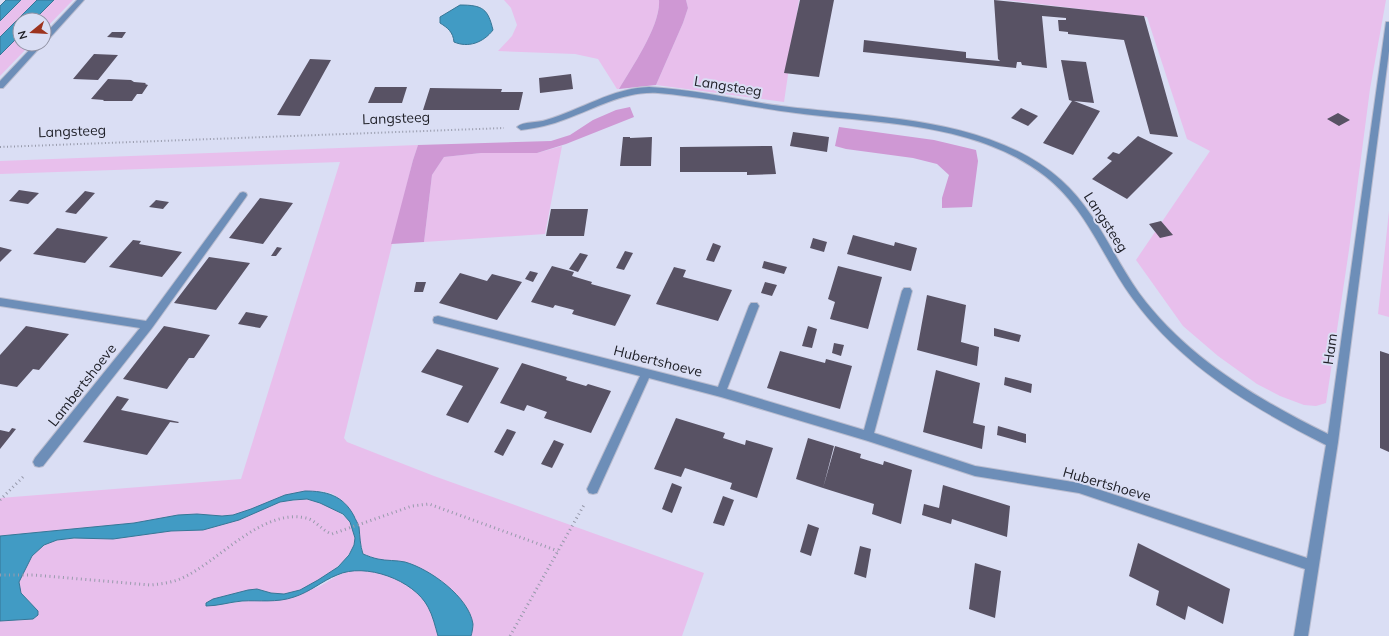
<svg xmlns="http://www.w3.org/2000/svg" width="1389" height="636" viewBox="0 0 1389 636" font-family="Mulish,sans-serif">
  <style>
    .green { fill: #e8bfec }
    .forest { fill: #cf98d4 }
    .water { fill: #419bc4; stroke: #377696 }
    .building { fill: #585264 }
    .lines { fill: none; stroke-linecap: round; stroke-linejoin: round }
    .minor-casing { stroke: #b9bccf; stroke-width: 2 }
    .path-far1 { stroke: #979aab; stroke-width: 2; stroke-dasharray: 1 2.5; stroke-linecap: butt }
    .path { stroke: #979aab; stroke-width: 3; stroke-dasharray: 1 3.5; stroke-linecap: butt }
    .minor { fill: #6d8eb8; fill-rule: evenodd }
    .labels { text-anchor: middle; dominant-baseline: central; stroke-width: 4; stroke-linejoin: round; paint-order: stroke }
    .street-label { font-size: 14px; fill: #202129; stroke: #dadef4 }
  </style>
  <rect width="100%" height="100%" fill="#dadef4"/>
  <path class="green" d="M21,0h16l-37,37v-16z
    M54,0h19l-29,30v-10h-10z
    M504,0h155c2,25 -27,67 -40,89h-2l-19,-30 -23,-5 -77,-3 14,-15 5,-11 -6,-17z
    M686,0h113l-15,102 -128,-17 27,-62 5,-15z
    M1006,0h380l-16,89 -21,161 -23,153 -10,3 -12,-1 -24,-9 -23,-12 -39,-28 -35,-30 -47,-66 74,-109 -23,-12 -40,-122z
    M20,35v9h11l-31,32v-21z
    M418,145l-5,15 -69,278 3,4 87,34 270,97 -22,63h-211c1,-4 2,-9 2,-12 -4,-27 -43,-55 -68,-62 -9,-2 -18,-1 -27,-3 -5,-1 -10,-3 -15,-5l-4,-19v-8l-16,-26 -10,-7 -12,-3 -88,24 -11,1 -25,-2 -19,1 -44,8 -134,13v-38l241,-19 99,-317 -340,12v-13z
    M562,146l-17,88 -121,8 8,-67 12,-18 37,-4h56z
    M1389,211v106l-11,-3z
    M307,499c50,14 69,42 19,76 -9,6 -19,12 -30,16 -8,3 -18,4 -27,2 -3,-1 -7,-3 -11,-4 -8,0 -35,8 -45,10l-1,7c33,-5 66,-10 99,-17 14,-2 24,-16 41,-18 24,-5 65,14 76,36 5,9 7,19 10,29h-438v-15l33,-2 5,-8 -17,-18 -3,-11 14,-26 12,-11 13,-5 17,-2 39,1 58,-8 32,-1 77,-28z"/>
  <path class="forest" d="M659,0h27l2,8 -5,15 -27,62 -37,4c13,-22 42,-64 40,-89z
    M630,107l4,10 -68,27 -29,9h-56l-37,4 -12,18 -8,67 -33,2 22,-84 5,-15 133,-4 19,-6 23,-15 23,-10z
    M839,127l95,13 42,10 2,11 -6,46 -30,1v-10l7,-23 -12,-11 -24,-6 -67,-9 -11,-3z"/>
  <path class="water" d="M6,0h15l-21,21v-15z
    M37,0h17l-20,20h-14v15l-20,20v-18z
    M460,5c23,0 28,4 33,25 -10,13 -25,18 -39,12 -1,-10 -6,-14 -14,-19v-6z
    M305,491c21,0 38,4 49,25 1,3 4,7 5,11 1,10 1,18 4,27 5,2 10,4 15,5 9,2 18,1 27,3 25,7 64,35 68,62 0,3 -1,9 -2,12h-33c-3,-10 -5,-20 -10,-29 -14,-27 -63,-45 -91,-32 -15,6 -27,17 -43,22 -17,6 -35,3 -52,4 -12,1 -24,5 -36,5v-3l7,-4 35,-9 9,-1 14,4 13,1 16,-4 18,-10 20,-13 11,-12 5,-10 1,-7 -5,-16 -7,-8 -23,-11 -13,-4 -14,1 -13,2 -41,18 -36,10 -32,1 -58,8 -39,-1 -17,2 -13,5 -12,11 -13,26 2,11 17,18v4l-5,4 -33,2v-85l134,-13 44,-8 19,-1 25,2 11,-1 18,-6 34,-14z"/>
  <path class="building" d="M800,0h34l-15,77 -35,-4z
    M994,0l150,16 34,121 -28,-3 -26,-94 -56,-6v-2l-9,-1 -1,-11h8v-2l-24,-2 5,52 -25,-3 -1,-3h-4l-1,6 -153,-16 1,-12 102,12v6l34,3 -2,-2z
    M112,32h14l-4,6 -15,-1z
    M94,54l24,1 -20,25 -25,-1z
    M310,59l21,1 -31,56 -23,-1z
    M1061,60l25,2 8,41 -20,-2 26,10 -27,44 -30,-12 29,-42 -3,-1z
    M571,74l2,15 -33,4 -1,-15z
    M108,79l23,1 3,2 12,1 -1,1 3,1 -6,9h-5l-5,7h-29l1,-1 -13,-1z
    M375,87h32l-5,16h-34z
    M430,88l72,1 -1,3h22l-4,18h-96z
    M1021,108l17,8 -10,10 -17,-8z
    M1338,113l12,7 -11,6 -12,-7z
    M793,132l36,5 -2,15 -37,-6z
    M1138,136l35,17 -46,46 -35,-20 20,-18 -5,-3 6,-6 6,2z
    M623,137h7v1l22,-1 -1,29h-31z
    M772,146l4,28 -29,1v-3h-67v-25z
    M19,190l20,3 -11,11 -19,-3z
    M85,191l10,2 -19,21 -11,-2z
    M260,198l33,5 -30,41 -34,-6z
    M156,200l13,2 -6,7 -14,-2z
    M551,209h37l-4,27h-38z
    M1161,221l12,14 -13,3 -11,-14z
    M57,228l51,9 -23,26 -52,-9z
    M853,235l41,11 1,-4 22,6 -6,23 -64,-17z
    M813,238l14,4 -3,10 -14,-4z
    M133,240l8,1 -2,3 43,8 -20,25 -53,-10z
    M713,243l8,3 -7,16 -8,-2z
    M0,247l12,3 -12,12z
    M277,247l5,1 -6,8h-5z
    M625,251l8,2 -9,17 -8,-2z
    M580,253l8,2 -10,17 -9,-3z
    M209,257l41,6 -34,47 -42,-7z
    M764,261l23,6 -3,7 -22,-6z
    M552,266l22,6 -2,4 20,6 -1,2 40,11 -16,31 -43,-12 2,-4 -19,-5 -2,3 -22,-6z
    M838,266l44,11 -14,52 -38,-10 5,-17 -7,-3z
    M674,267l12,3 -3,7 49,13 -14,31 -62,-17z
    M530,271l8,2 -5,9 -8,-3z
    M460,273l27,8 5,-7 30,8 -25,38 -58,-17z
    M416,282h10l-3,10h-9z
    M765,282l12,3 -5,11 -11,-3z
    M927,295l39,10 -5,37 18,5 -2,19 -60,-16z
    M246,312l22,4 -8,12 -22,-4z
    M26,326l43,8 -30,36 -6,-1 -16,18 -17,-3v-29z
    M164,326l46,9 -16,23h-5l-22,31 -44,-10z
    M808,326l9,3 -5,19 -10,-2z
    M994,328l27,7 -2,7 -25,-6z
    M834,343l10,2 -3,11 -9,-3z
    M437,349l62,19 -31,55 -22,-8 17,-29 -42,-14z
    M780,351l45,12 1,-4 26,7 -12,43 -73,-21z
    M1380,351l9,3v98l-9,-4z
    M522,363l45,14 -1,3 20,6 2,-2 23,7 -20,42 -47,-15 3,-6 -20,-7 -3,6 -24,-8z
    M936,370l44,13 -7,40 12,3 -3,23 -59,-17z
    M1005,377l27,7 -1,9 -27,-8z
    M117,396l12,3 -8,11 58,12 -1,1 -8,-1 -23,33 -64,-13z
    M676,418l49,15 -2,5 22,7 1,-5 27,8 -16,50 -27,-9 2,-6 -47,-15 -4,9 -27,-8z
    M998,426l28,8v9l-29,-8z
    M12,428l4,1 -16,20v-19l9,2z
    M507,429l9,3 -13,24 -9,-4z
    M808,438l26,8 -11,42 -27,-9z
    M554,440l10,4 -12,24 -11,-4z
    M835,446l26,8 -1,4 23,7 1,-4 28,9 -11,54 -29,-10 2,-10 -51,-16z
    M672,483l10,4 -10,26 -10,-4z
    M943,485l67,21 -3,31 -55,-18 -1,5 -29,-9 2,-11 15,4z
    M723,496l11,4 -10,26 -11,-3z
    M808,524l11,4 -8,28 -11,-4z
    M1138,543l92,46 -7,35 -35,-18 -3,14 -29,-15 3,-14 -30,-15z
    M860,546l11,3 -5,29 -12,-4z
    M975,563l26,8 -6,47 -26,-9z"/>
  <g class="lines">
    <g class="minor-casing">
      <path id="minor" d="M77,0h7l-37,41h-3v-6z
        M1386,22h3v29l-51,391 -30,194h-14l11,-67 -226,-76 -104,-17 -107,-35 -147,-44 -72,-19 -52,115 -4,1 -4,-1 -2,-4 53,-113 -202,-52 -4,-1 -1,-3 1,-3 4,-1 280,71 31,-81 2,-3h6l2,3 -32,83 137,41 38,-139 2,-3h6l2,3 -38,142 101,33 104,17 228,75 19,-113c-73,-37 -144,-79 -193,-146 -31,-42 -45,-89 -88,-123 -69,-54 -166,-52 -249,-63 -46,-6 -92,-16 -138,-20 -34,-2 -61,15 -92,26 -15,6 -29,9 -45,11l-4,-3c6,-6 21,-4 29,-7 35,-10 66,-32 103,-33 44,2 88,13 132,19 91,12 208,10 280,74 35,31 51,75 78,113 47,64 118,106 189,141z
        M35,44h8l-40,44h-3v-7z
        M243,192l3,1 1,2 -1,2 -94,131 -109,138 -4,1 -4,-1 -2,-4 2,-4 105,-130 -140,-22v-8l146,23 94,-128z"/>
    </g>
    <path class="path-far1" d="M0,147l504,-19"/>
    <path class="path" d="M0,500l25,-25
      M0,575h34l116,10c10,-1 20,-2 30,-6 38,-16 81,-71 126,-61 10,2 16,13 26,16l80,-28 17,-2 129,47
      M510,636l74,-131"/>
    <use href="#minor" class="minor"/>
  </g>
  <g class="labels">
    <g class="street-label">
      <text transform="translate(728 86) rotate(9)">Langsteeg</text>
      <text transform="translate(396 118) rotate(-2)">Langsteeg</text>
      <text transform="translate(72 131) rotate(-2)">Langsteeg</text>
      <text transform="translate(1106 222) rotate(57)">Langsteeg</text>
      <text transform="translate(1330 349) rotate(-82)">Ham</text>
      <text transform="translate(658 361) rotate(14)">Hubertshoeve</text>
      <text transform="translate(82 385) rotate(-52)">Lambertshoeve</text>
      <text transform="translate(1107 484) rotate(16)">Hubertshoeve</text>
    </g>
  </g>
  <g transform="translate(32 32) rotate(252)"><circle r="19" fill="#dadef4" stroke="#9092a3"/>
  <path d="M0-3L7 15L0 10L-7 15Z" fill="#9d331e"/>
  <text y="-6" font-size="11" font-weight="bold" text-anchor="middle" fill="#202129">N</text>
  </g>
</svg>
